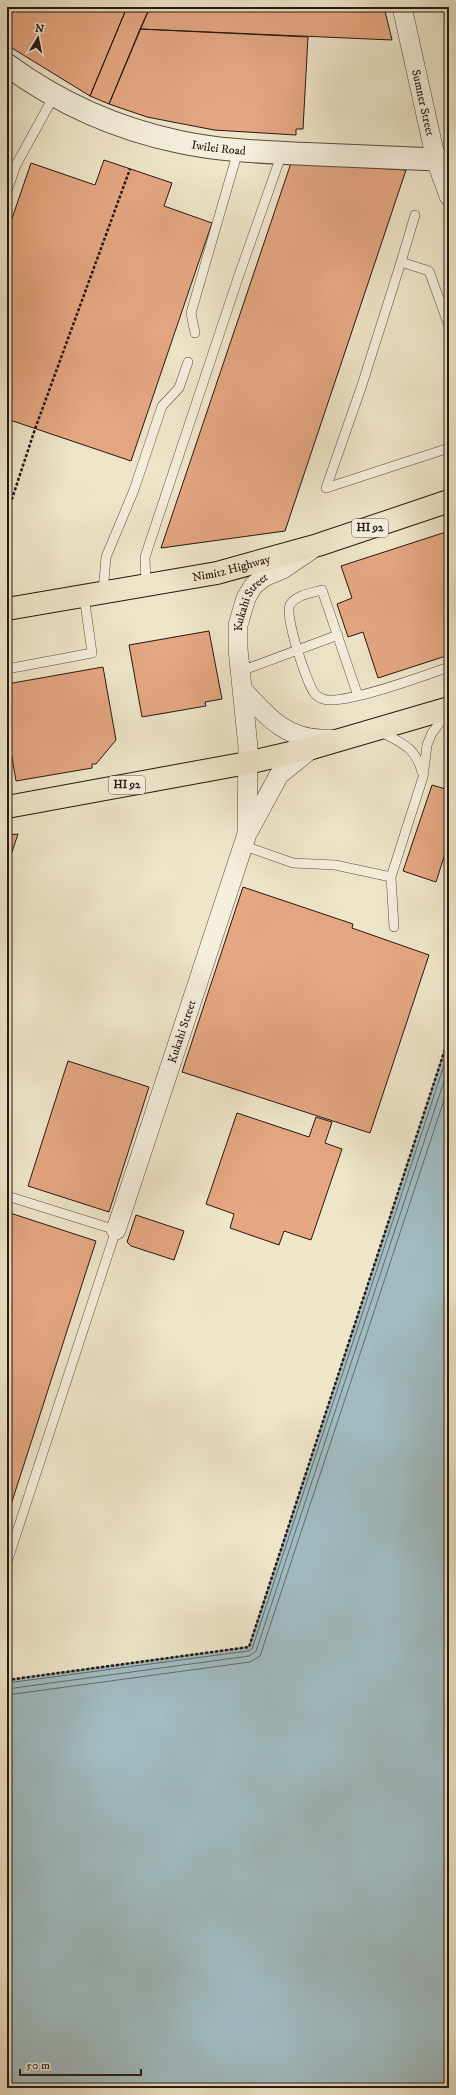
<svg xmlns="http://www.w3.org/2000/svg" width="456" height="2095" viewBox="0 0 456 2095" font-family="'IM FELL DW Pica',serif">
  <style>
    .water { fill: #a0bcc2; stroke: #6f7a7c }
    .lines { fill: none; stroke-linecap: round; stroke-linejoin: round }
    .shore { stroke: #636a6a; stroke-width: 1 }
    .building { fill: #e5a782; stroke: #261712 }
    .service-casing { stroke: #584b40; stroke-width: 10 }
    .minor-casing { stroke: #584b40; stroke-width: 20 }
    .tertiary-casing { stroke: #584b40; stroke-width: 24 }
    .primary-casing { stroke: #261712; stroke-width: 24 }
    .path { stroke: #261712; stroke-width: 2.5; stroke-dasharray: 3 2; stroke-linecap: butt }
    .service { stroke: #f5efdd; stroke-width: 9 }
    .minor { stroke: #f5efdd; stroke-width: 19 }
    .tertiary { stroke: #f5efdd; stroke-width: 22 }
    .primary { stroke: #efe6ca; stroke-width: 22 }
    .labels { text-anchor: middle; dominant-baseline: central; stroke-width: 4; stroke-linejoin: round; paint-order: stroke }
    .shield { fill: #f5efdd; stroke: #64584f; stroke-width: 1 }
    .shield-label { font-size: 11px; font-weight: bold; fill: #261712 }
    .street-label { font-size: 12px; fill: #261712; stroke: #f5efdd }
  </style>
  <rect width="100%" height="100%" fill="#efe6ca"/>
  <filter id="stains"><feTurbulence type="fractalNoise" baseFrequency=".005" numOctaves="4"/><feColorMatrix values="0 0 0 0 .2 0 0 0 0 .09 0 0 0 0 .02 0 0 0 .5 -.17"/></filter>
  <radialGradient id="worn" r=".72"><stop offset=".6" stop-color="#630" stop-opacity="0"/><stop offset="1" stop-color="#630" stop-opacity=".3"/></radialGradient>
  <path class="water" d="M449,1037v1051h-442v-408l242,-33z"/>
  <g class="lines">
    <path class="shore" d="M7,1683l241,-32 4,-2 197,-599
      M7,1689l242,-33 7,-5 193,-585
      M7,1695l243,-33 10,-6 189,-571"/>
  </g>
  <path class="building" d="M7,7h120l-37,89 -83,-51z
    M127,7h23l-41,97 -19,-8z
    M150,7h234l8,33 -252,-11z
    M140,29l168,8 -5,92h-7v6l-82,-5 -67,-13 -38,-13z
    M104,160l68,23 -8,23 48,17 -81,238 -124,-42v-186l24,-70 64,22z
    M291,163l115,7 -121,361 -124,17z
    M449,531v124l-71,23 -15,-46 -15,5 -11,-33 15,-6 -11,-32z
    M209,631l13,68 -17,3 1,4 -64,11 -13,-72z
    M103,667l13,73 -20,24h-4v4l-76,13 -9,-54v-43z
    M432,785l17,5v51l-13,41 -33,-11z
    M18,834l-11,33v-32z
    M243,887l110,37 -1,4 77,27 -59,178 -188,-61z
    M68,1061l81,26 -40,125 -81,-26z
    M237,1113l72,24 7,-20 16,5 -7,21 17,6 -31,91 -27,-9 -5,14 -49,-17 4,-14 -28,-10z
    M7,1212l89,29 -89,276z
    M136,1215l48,16 -10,29 -43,-14 -4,-4z"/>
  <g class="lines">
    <g class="service-casing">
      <path id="service" d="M7,191l9,-26 38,-69
        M401,262l14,-47
        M195,333l-4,-20 47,-162
        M326,488l36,-103 39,-123 28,9 20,55
        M326,488l123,-40
        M146,585l-1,-28 94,-282 43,-122
        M103,593l3,-36 28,-67 28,-84 17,-18 9,-26
        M7,669l85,-16 -8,-57
        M241,671l97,-36
        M358,696l-36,-106c-10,3 -27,5 -32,15 -6,10 17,79 25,89 2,2 5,4 8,5 20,7 102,-24 126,-32
        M379,731c22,12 36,15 43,41
        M242,845l51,18 42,2 56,12
        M394,927l-3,-50 32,-100 4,-32 5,-12 15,-20
        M7,1196l109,34 -109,332"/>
    </g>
    <g class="minor-casing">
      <g id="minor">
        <path id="s1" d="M402,7l34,153 13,36"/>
        <path d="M243,690c25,28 46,52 87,49"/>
        <path id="s2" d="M247,831l1,-84 -10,-98v-24l8,-27 7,-12 11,-9 19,-8 28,-19"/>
        <path id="s3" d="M116,1230l131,-396 32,-59 32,-26"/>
      </g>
    </g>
    <g class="tertiary-casing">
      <g id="tertiary">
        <path id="s4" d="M7,65c52,38 110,64 173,77 42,9 84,10 127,12 47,2 95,4 142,6"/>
      </g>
    </g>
    <g class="primary-casing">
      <g id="primary">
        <path id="s5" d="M7,609l210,-36 101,-28 131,-44"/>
        <path d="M7,807l240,-44 65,-15 137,-40"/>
      </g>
    </g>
    <path class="path" d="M7,514l28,-85 95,-260
      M7,1680l242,-33 200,-610"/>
    <use href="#service" class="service"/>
    <use href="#minor" class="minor"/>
    <use href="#tertiary" class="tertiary"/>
    <use href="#primary" class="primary"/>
  </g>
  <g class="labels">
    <g class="shield">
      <rect x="352" y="519" width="36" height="18" rx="3"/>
      <rect x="109" y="776" width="36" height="18" rx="3"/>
    </g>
    <g class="shield-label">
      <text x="370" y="528">HI 92</text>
      <text x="127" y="785">HI 92</text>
    </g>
    <g class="street-label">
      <text stroke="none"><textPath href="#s1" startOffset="98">Sumner Street</textPath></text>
      <text stroke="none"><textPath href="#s4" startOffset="230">Iwilei Road</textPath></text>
      <text stroke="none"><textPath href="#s5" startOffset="228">Nimitz Highway</textPath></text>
      <text stroke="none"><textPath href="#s2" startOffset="233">Kukahi Street</textPath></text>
      <text stroke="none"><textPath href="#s3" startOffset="209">Kukahi Street</textPath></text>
    </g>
  </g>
  <rect width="456" height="2095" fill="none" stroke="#efe6ca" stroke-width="24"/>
  <rect x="8" y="8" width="440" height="2079" fill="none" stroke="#261712" stroke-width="2"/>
  <rect x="12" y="12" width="432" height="2071" fill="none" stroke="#261712"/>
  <g transform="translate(38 38) rotate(10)" stroke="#f5efdd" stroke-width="3" paint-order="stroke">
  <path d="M0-3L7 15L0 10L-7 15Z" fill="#261712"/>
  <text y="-6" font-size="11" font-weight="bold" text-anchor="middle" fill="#261712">N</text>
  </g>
  <path d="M20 2069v6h121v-6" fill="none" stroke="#261712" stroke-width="2"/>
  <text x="26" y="2069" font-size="12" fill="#261712" stroke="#f5efdd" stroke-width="3" paint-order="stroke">50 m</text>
  <rect width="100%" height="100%" filter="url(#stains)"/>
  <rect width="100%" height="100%" fill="url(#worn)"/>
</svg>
